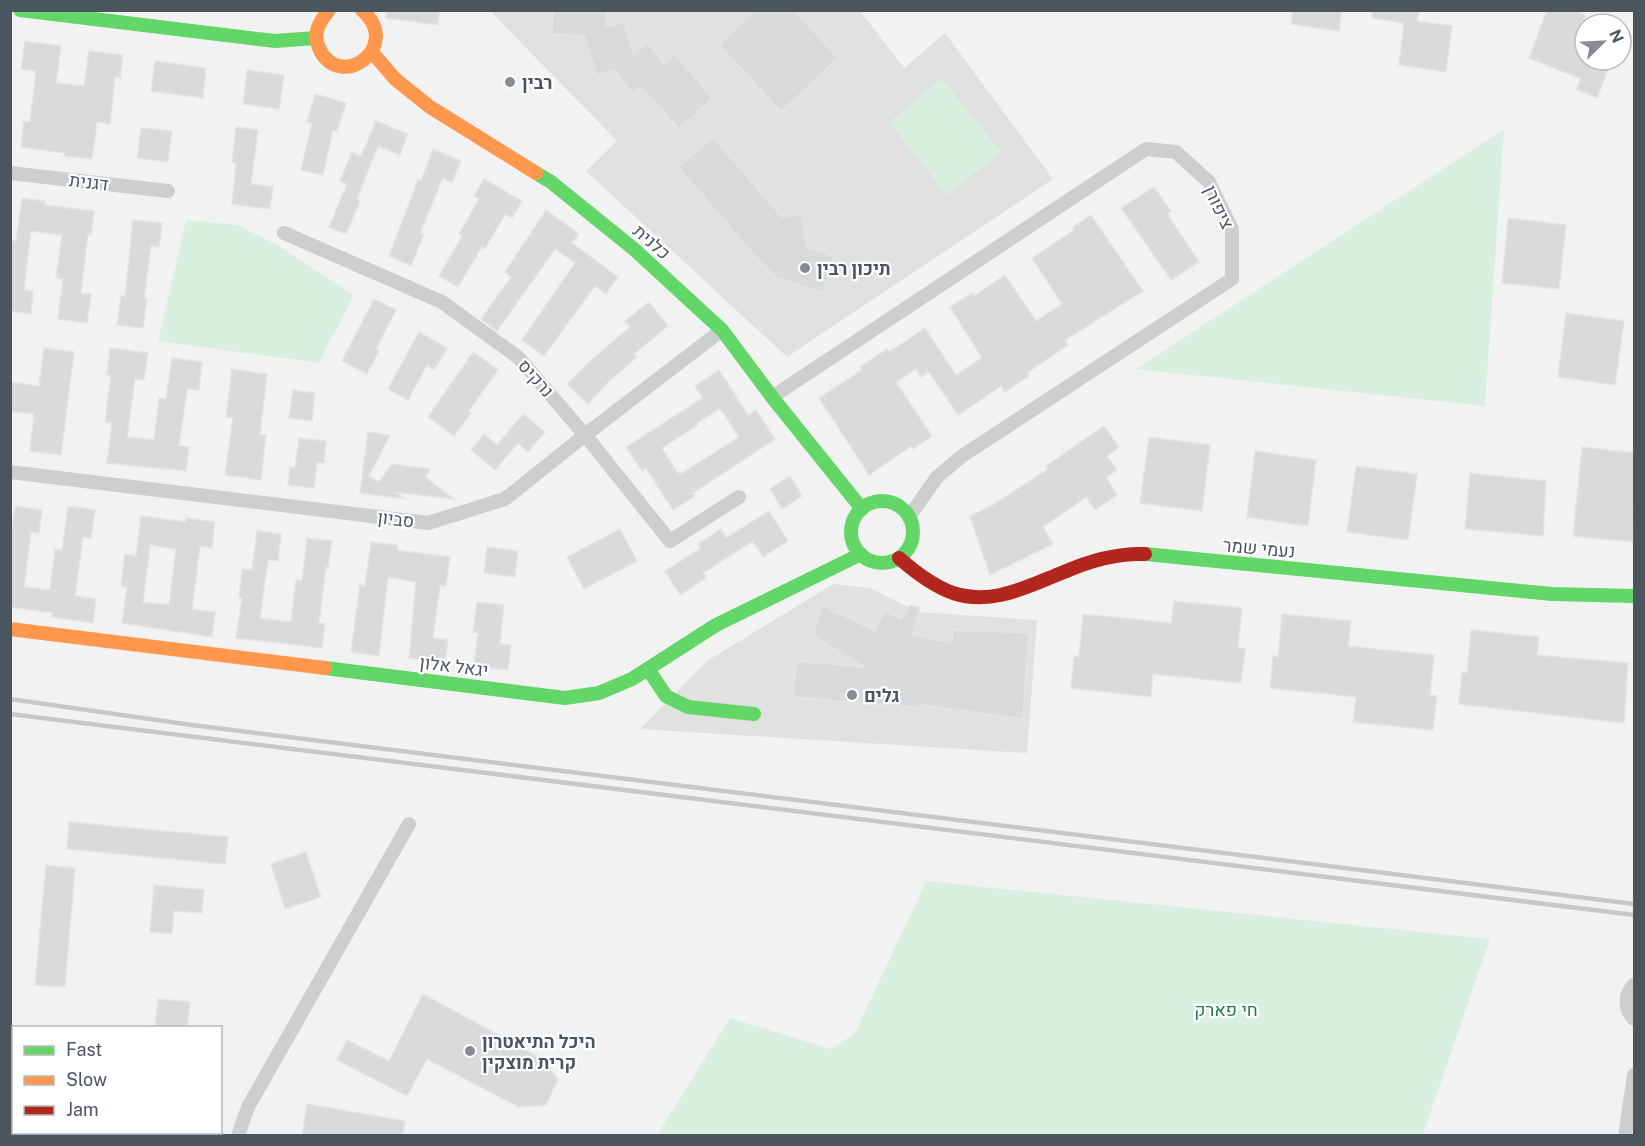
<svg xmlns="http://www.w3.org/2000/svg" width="1645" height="1146" viewBox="0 0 1645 1146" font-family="'Public Sans',Heebo,sans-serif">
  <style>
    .education { fill: #e1e1e2 }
    .green { fill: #d9f0e0 }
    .building { fill: #d9dadb; stroke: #e4e4e5; stroke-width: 1.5; fill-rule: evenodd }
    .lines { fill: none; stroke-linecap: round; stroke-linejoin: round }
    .street { stroke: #ccced0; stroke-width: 14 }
    .fast { stroke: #63d668; stroke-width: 14 }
    .slow { stroke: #ff974d; stroke-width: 14 }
    .jam { stroke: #b3261e; stroke-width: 14 }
    .rail { stroke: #c7c8ca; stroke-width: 4.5 }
    .poi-dot { fill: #858d92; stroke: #fff; stroke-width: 2 }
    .labels { text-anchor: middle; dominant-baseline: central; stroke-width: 4.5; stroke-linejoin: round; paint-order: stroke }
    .poi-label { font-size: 18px; font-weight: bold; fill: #4a565e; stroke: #fff; text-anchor: start }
    .street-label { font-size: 18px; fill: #4a565e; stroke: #fff }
    .park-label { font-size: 18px; fill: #1c7e47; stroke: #fff }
  </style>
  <rect width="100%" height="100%" fill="#f3f2f2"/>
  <path class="education" d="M490,11h370l44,57 41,-35 108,146 -266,178 -201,-186 31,-30z
    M833,584l37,4 48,24 119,8 -10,133 -387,-24 67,-68z"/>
  <path class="green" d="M942,79l59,73 -54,43 -58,-73z
    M1504,129l-19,277 -349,-37z
    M186,220l52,5 41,21 75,49 -35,68 -161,-22z
    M926,881l564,58 -67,196h-766l73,-117 101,31 24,-16z"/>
  <path class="building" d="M386,10h54l-2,15 -52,-7z
    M553,10h54l-1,17 18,-5 10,32 14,-11 16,21 10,-10 39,44 -34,31 -39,-42 -8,6 -17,-23 -18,6 -13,-40 -32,-2z
    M756,10h38l44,48 -57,54 -62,-67z
    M1293,10h49l-3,21 -48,-7z
    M1373,10h46l-2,11 35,5 -6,46 -47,-7 5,-42 -32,-5z
    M1547,10h28l10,5v45h27l-15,38 -21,-9 5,-10 -52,-21z
    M25,41l36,5 -5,37 28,3 5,-35 34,4 -3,23 -5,-1 -5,47 -13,-2 -5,37 -28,-3 1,-3 -44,-6 3,-26 6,1 6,-51 -15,-2z
    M155,61l51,7 -3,30 -52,-7z
    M247,70l37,5 -5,34 -36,-5z
    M315,94l31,9 -9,28 -4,-1 -10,45 -22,-5 11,-47 -5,-1z
    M376,121l32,13 -8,21 -22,-9 -21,53 3,2 -14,33 -17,-7 18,-43 -7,-3 12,-29 9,4z
    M236,127l22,3 -7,54 22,3 -3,22 -38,-5 4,-41 -4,-1z
    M141,128l31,3 -4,31 -31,-4z
    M713,137l69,80 20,-3 5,33 27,9 -11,37 -46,-15 -22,-22 -77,-89z
    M433,149l28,12 -9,21 -9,-4 -23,55 4,1 -13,32 -22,-10 29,-76 3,1z
    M484,179l38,22 -10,17 -7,-4 -20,35 -3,-2 -24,40 -19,-11 23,-40 -3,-2 20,-35 -5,-3z
    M1154,187l17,24 -4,3 32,48 -28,18 -50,-72z
    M22,198l23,3 -1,4 50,6 -3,24 -3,-1 -7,59 10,1 -4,29 -29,-4 5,-40 -7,-1 6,-43 -31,-4 -7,59 9,1 -2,23 -21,-3v-71l6,1z
    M546,210l33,24 -7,9 46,34 -12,17 -11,-8 -51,70 -22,-16 53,-77 -20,-14 -58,82 -16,-12 30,-42 -6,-5z
    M1091,215l52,76 -78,49 3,5 -41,28 2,3 -24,16 -4,-6 -43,29 -29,-43 -8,5 -5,-8 -20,13 36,54 -19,13 -2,-3 -42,29 -50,-77 43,-28 -2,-3 27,-18 2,3 36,-24 31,47 26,-17 -32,-51 22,-14 2,3 31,-21 31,46 26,-17 -30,-46 42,-28 -1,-3z
    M1508,218l58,7 -7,64 -57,-6z
    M133,220l29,3 -3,24 -8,-1 -7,53h3l-4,29 -26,-3 4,-29h4z
    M374,299l22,11 -20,39 3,2 -12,23 -25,-13z
    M649,302l19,24 -34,28 3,3 -28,24 -21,23 -21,-20 23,-23 40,-34 -5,-6z
    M1566,313l58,8 -9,64 -57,-8z
    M419,332l28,16 -13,22 -7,-5 -19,35 -20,-11z
    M44,348l30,4 -13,103 -31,-4 4,-37 -24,-3v-29l29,4z
    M110,348l38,5 -4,27 -9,-1 -8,58 27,3 5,-42 7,1 6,-41 30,4 -3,28 -12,-1 -8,57 10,1 -3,24 -79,-8 5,-40 -7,-1 6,-47h-4z
    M473,352l25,18 -30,42 3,1 -17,23 -26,-19z
    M232,369l35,5 -7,60 6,1 -5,45 -36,-5 8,-57 -7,-1z
    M719,370l29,45 8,-5 19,29 -82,54 2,3 -22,14 -27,-42 -4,3 -16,-24 77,-49 -8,-12zM720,408l19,29 -58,37 -1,-2 -2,2 -16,-26 36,-23 -1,-2z
    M293,390l22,3 -3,28 -23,-3z
    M523,414l22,18 -17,20 -10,-9 -23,27 -24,-20 13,-16 13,11z
    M1104,426l15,21 -12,9 10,14 -11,7 11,18 -22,15 -9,-13 -43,30 10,17 -63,31 -20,-59 23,-11 55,-36 -2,-3z
    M368,432l22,3 -21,41 10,6 13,-18 39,5 -6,8 29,22 -60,-7 12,7 -46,-6z
    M1149,437l61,8 -8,66 -62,-8z
    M299,438l27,3 -2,22 -7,-1 -3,26 -26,-3 2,-18 5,1z
    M1582,447l53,6 -2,89 -60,-6z
    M1255,451l61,9 -8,66 -61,-9z
    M1356,466l61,8 -9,66 -61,-8z
    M1470,473l76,8 -3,55 -78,-7z
    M790,476l12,20 -20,13 -12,-20z
    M15,506l27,4 -3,23 -8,-1 -7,55 26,3 5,-41 7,1 6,-44 27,4 -4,28 -8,-1 -8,59 21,3 -3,24 -41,-6 1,-4 -43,-6v-68z
    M769,511l19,30 -25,16 -10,-16 -50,32 3,5 -26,17 -15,-24 36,-23 -3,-4 23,-15 5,9z
    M141,516l45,6v-4l29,4 -3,26 -12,-2 -8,63 23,3 -3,25 -90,-14 5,-36 -6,-1 4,-32 11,2zM150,545l26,4 -7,56 -26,-3z
    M620,529l17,32 -53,28 -17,-32z
    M257,531l24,3 -3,27 -10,-1 -8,58 31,4 5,-42 6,1 5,-43 25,3 -4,27 -2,-1 -7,56 6,1 -3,24 -86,-10 6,-40 -3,-1 3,-28 10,1z
    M371,542l26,3v5l53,7 -4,29 -6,-1 -7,53 15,2 -3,23 -36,-5 7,-76 -28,-5 -9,79 -28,-4 9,-67 5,1z
    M487,547l31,4 -3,26 -31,-4z
    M1174,601l68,7 -4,40 7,1 -4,34 -88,-9 -2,23 -80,-9 3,-32 5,1 4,-43 88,9z
    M477,602l27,3 -4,39 11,1 -3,25 -34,-4 4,-33 -5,-1z
    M822,605l53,26 10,-21 16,9 9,-14 10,3 -7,27 39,8 1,-13 76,3 -6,86 -101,-14v3l-130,-11 5,-36 67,6 -51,-32z
    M1282,614l69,7 -3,25 86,9 -4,40 7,1 -4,34 -80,-8 3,-25 -86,-9 3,-32 5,1z
    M1471,630l68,7 -2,18 91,8 -4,60 -165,-19 3,-32 5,1z
    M69,822l159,15 -3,27 -158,-15z
    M306,852l15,45 -36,12 -14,-45z
    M46,865l29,3 -10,119 -30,-2z
    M154,885l50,5 -2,23 -28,-2 -2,23 -22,-2z
    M423,994l119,65 16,20 -12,26 -27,2 -92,-48 -20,37 -70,-36 10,-20 42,21z
    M158,999l32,3 -3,26h-32z
    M307,1104l98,17 -3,15h-100z"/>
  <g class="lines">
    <path class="street" d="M10,173l158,18
      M284,233l158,69 77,56 66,77 85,106 69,-44
      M772,397l374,-248 30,3 33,30 23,47v50l-270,177 -25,21 -28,40
      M10,472l418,51 77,-24 80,-64 137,-105
      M1634,985c-10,10 -10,24 0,34
      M238,1136l10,-29 161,-283
      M1625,1136l9,-61"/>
    <path class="fast" d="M20,10l255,31 40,-3
      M536,173l15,9 84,68 87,80 50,67 90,112
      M851 532a31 31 0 1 1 62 0a31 31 0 1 1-62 0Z
      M1145,554l407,40 82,2
      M325,668l240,30 34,-5 33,-14 84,-54 145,-71
      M648,669l18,27 22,11 66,7"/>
    <path class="slow" d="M329,10c-9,11 -17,23 -10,38 20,45 85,-1 43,-38
      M372,52l23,27 35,28 106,66
      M10,629l315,39"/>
    <path class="jam" d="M899,558c16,14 34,28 54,35 40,13 75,-7 111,-21 25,-11 53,-19 81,-18"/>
    <path class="rail" d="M10,699l182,26 1442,179
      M10,714l1624,201"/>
  </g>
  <g class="poi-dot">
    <circle cx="510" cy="82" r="6"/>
    <circle cx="805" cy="268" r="6"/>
    <circle cx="852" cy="695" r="6"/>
    <circle cx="470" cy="1051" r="6"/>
  </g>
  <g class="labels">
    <g class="poi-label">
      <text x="522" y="82">רבין</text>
      <text x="817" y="268">תיכון רבין</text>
      <text x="864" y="695">גלים</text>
      <text x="482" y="1041">היכל התיאטרון<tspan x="482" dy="21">קרית מוצקין</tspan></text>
    </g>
    <g class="street-label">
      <text transform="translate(89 182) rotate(7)">דגנית</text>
      <text transform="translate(1219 207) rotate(65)">ציפורן</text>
      <text transform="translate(652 242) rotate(41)">כלנית</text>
      <text transform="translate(536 378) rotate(48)">נרקיס</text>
      <text transform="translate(396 519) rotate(7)">סביון</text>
      <text transform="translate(1259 548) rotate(5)">נעמי שמר</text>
      <text transform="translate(454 666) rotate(7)">יגאל אלון</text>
    </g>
    <g class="park-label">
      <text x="1226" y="1009">חי פארק</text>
    </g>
  </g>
  <rect width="1645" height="1146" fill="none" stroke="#4a565e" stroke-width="24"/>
  <rect x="12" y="1026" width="210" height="108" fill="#ffffff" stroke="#b7bbbf" stroke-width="1.5"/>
  <rect x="24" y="1046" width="30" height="9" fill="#63d668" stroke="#b7bbbf" stroke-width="1.5"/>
  <text x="66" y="1056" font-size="18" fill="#4a565e">Fast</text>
  <rect x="24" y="1076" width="30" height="9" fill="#ff974d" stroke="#b7bbbf" stroke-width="1.5"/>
  <text x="66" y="1086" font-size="18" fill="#4a565e">Slow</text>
  <rect x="24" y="1106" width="30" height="9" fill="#b3261e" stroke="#b7bbbf" stroke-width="1.5"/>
  <text x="66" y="1116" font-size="18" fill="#4a565e">Jam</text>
  <g transform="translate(1603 42) rotate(66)"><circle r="28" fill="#ffffff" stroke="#b7bbbf" stroke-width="1.5"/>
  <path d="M0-4.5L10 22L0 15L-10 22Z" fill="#858d92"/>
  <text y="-9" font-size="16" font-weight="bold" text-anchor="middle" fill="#4a565e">N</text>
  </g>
</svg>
